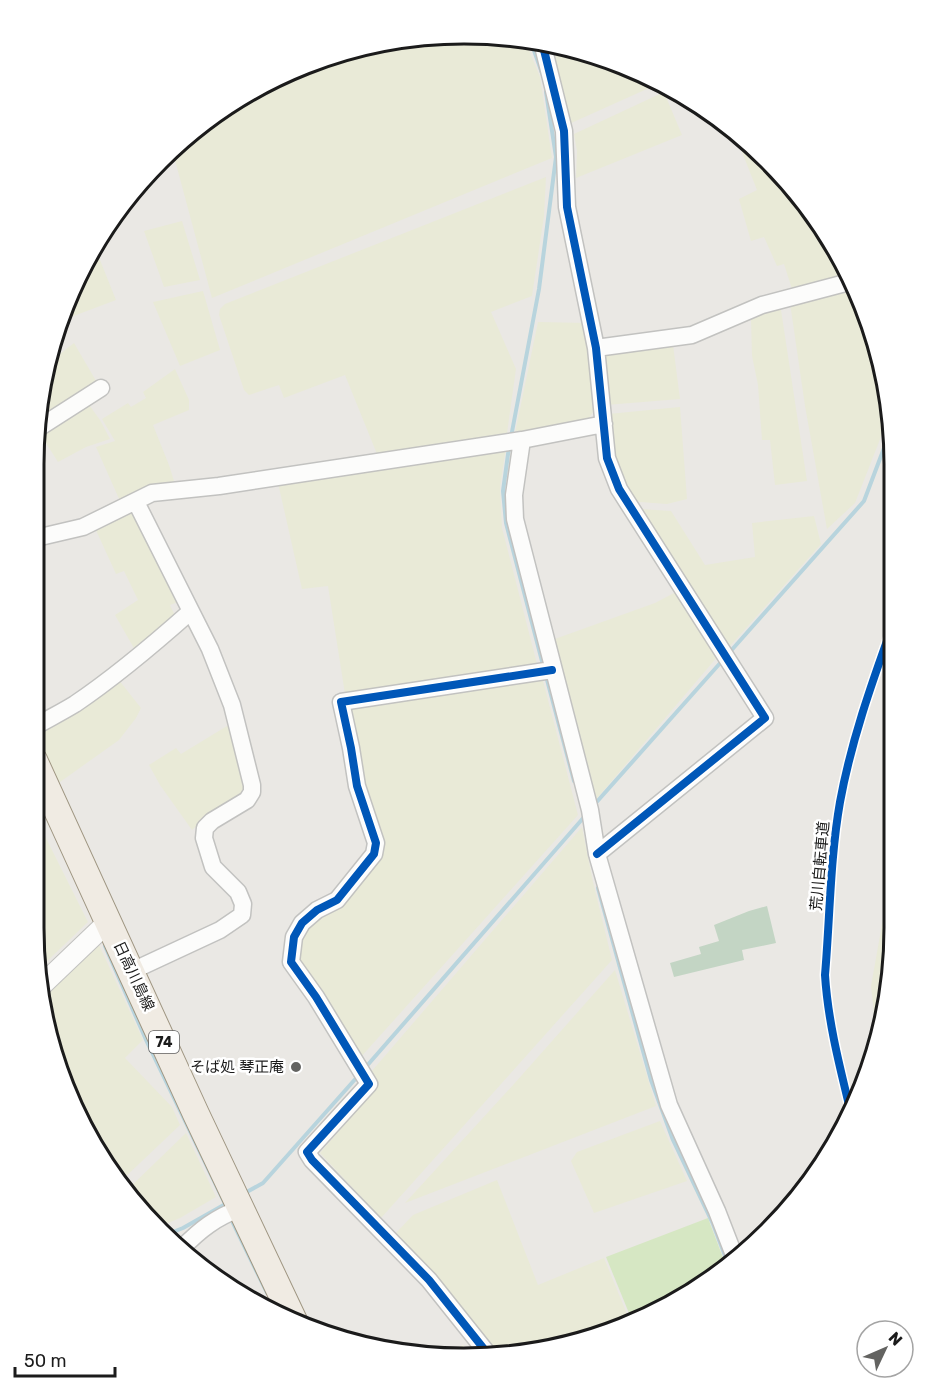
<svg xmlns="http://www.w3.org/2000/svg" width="927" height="1391" viewBox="0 0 927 1391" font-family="Rubik,'Noto Sans JP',sans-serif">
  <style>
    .education { fill: #f4f4de }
    .farmland { fill: #e9ead7 }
    .grass { fill: #d6e7c3 }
    .cemetery { fill: #c3d5c4 }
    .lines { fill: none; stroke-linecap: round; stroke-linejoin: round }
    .stream { stroke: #b8d4dd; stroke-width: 4 }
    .minor-casing { stroke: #c2c2c0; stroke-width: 19 }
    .tertiary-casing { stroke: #c2c2c0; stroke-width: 22 }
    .primary-casing { stroke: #9f9682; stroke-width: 28 }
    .minor { stroke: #fcfcfb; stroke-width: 16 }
    .tertiary { stroke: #fcfcfb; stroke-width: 20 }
    .primary { stroke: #f0ebe3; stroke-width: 26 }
    .cycleway-casing { stroke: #fff; stroke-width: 11 }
    .cycleway { stroke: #0057b8; stroke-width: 8 }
    .poi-dot { fill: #636361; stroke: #fff; stroke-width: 2 }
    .labels { text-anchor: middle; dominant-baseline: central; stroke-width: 5; stroke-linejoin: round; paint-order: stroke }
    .shield { fill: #fff; stroke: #5f5f5f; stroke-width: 1.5 }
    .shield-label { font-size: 14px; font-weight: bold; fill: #1b1b1b }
    .street-label { font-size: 15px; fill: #1b1b1b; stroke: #fff }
    .poi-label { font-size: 15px; fill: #1b1b1b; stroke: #fff; text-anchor: end }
    .rim { fill: none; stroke: #1b1b1b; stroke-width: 3 }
  </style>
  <rect width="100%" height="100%" fill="#eae8e4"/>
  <path class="education" d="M463,1345l7,10 -32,2z"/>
  <path class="farmland" d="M436,34l88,4 16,39 12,81 -340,140 -40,-149 30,-27 71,-45 79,-29z
    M549,44l53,12 54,24 2,4 -89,40 -8,-41z
    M664,92l18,43 -106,43 1,-27 -3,-17z
    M733,129l15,11 57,62 32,51 9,21 -1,5 -53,10 -8,-25 -7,2 -13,-29 -13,4 -12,-42 18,-9z
    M546,177l-2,39 -12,80 -41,16 25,57 -9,64 -130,21 -32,-79 -61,23 -5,-13 -30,10 -5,-5 -25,-75 1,-6 5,-5z
    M182,221l18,59 -36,7 -20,-56z
    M98,255l18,45 -53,20 14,-47 8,-11z
    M203,291l17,59 -40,16 -27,-64z
    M856,291l23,61 10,58 -10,32 -24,61 -28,26 -22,-123 -15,-103z
    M771,310h10l26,171 -32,4 -5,-45h-8l-4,-55 -6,-29 -1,-37z
    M538,322l49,1 6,89 -6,9 -72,12z
    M74,343l25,43 -62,37v-16l14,-46z
    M673,345l7,54 -74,6 -4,-48 9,-5z
    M175,369l14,31v10l-36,15 16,40 5,16 -2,5 -52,15 -24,-54 19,-6 -13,-22 26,-16 3,4 15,-9 -3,-6z
    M87,402l13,18 10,19 -24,8 -28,15 -19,-30z
    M680,407l7,92 -20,5 -27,-2 -7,-3 -16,-36 -9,-49z
    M506,447l-6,40 2,41 35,136 -192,30 -17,-108 -26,3 -24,-106z
    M641,509l30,2 34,54 50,-8 -3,-34 62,-7 7,28 -91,102 -5,-3z
    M129,512l4,1 45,89 -8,3 6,13 -41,32 -20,-35 23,-15 -14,-29 -8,3 -21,-46z
    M676,592l42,64 -125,147 -41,-163 103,-37z
    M542,677l36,138 -218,243 -61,-94 2,-30 18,-22 23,-9 43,-57 -20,-61 -16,-79z
    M118,679l23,29 -5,10 -17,22 -59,42 -7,-8 -17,-34 2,-8z
    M227,726l5,3 15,52 -3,15 -31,16 -21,18 -32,-45 -11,-20 27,-17 5,6z
    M34,820l7,8 47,94 -48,46 -7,-41z
    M582,827l11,55 19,78 -231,258 -61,-65 58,-67 -7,-14z
    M891,874l-1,110 -14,49 -5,-47z
    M99,945l44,95 -18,18 47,49 8,18 -60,57 -14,-15 -50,-101 -12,-69z
    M615,970l41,136 -251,97 109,-119z
    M660,1121l27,60 -93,32 -23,-52 6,-9z
    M186,1133l30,64 -36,21 -19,8 -34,-36z
    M497,1180l41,105 66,-27 25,61 -81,31 -53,3 -28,-39 -72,-80 18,-19z
    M190,1249l30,31 -19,-11 -15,-16z"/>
  <path class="grass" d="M708,1218l17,45 -47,37 -47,18 -25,-61z"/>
  <path class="cemetery" d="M767,906l9,37 -34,7 2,10 -70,17 -4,-14 31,-9 -2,-7 20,-6 -5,-16 35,-14z"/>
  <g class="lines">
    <path class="stream" d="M530,39l12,34
      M511,437l28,-148 17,-132 -10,-65
      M509,447l-6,44 3,32 37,142
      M729,653l135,-152 28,-74
      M546,676l28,105
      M594,805l128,-144
      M598,888l53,192 22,60 40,84 14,37
      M105,946l42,96 79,164
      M365,1068l220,-252
      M243,1194l20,-11 95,-107
      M231,1219l36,74
      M168,1234l15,-6 46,-26"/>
    <g class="minor-casing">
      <path id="minor" d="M542,42l22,89 3,76 29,141 11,110 12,31 146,229 -168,136
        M596,348l96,-13 70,-30 91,-24
        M37,429l64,-41
        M522,440l-8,55 1,24 75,291 7,44 72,251 48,106 17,44
        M36,538l47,-11 69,-34 67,-7 303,-46 82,-16
        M34,727c14,-8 28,-15 41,-23 40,-27 79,-60 115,-92
        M132,971l88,-41 22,-15 1,-11 -5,-12 -25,-25 -9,-29 1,-10 7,-7 35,-21 5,-8v-7l-20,-80 -22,-56 -74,-147
        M182,1248c19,-19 33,-30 59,-40
        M488,1354l-59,-74 -117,-120 -5,-8 62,-68 -53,-87 -25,-35 3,-25 8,-14 15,-13 20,-10 37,-46 2,-11 -19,-57 -6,-38 -10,-46 211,-32"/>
    </g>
    <g class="tertiary-casing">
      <path id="tertiary" d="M42,985l67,-64"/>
    </g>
    <g class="primary-casing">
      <path id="primary" d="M34,760l162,354 99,209"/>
    </g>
    <use href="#minor" class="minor"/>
    <use href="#tertiary" class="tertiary"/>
    <use href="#primary" class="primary"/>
    <g class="cycleway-casing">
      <path id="cycleway" d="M542,42l22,89 3,76 29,141 11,110 12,31 146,229 -168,136
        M851,1113c-11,-45 -23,-91 -26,-138 5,-58 5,-116 15,-173 11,-60 31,-117 52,-175
        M488,1354l-59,-74 -117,-120 -5,-8 62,-68 -53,-87 -25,-35 3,-25 8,-14 15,-13 20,-10 37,-46 2,-11 -19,-57 -6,-38 -10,-46 211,-32"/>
    </g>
    <use href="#cycleway" class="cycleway"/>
  </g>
  <circle class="poi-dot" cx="296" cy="1067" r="6"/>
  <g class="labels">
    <rect class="shield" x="149" y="1031" width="30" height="22" rx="4.5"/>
    <g class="shield-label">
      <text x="164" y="1042">74</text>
    </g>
    <g class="street-label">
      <text transform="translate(820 866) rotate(-85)">荒川自転車道</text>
      <text transform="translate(134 976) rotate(65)">日高川島線</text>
    </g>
    <g class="poi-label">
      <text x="284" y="1067">そば処 琴正庵</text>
    </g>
  </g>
  <path d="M0 0H927V1391H0ZM464 44H464A420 420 0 0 1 884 464V928A420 420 0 0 1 464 1348H464A420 420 0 0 1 44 928V464A420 420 0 0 1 464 44Z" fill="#fff" fill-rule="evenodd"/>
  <path class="rim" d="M464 44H464A420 420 0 0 1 884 464V928A420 420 0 0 1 464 1348H464A420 420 0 0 1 44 928V464A420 420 0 0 1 464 44Z"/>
  <g transform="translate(885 1349) rotate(46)"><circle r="28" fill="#ffffff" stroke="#a4a4a4" stroke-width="1.5"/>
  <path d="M0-4.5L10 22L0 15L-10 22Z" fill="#636361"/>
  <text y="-9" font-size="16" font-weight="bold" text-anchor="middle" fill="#1b1b1b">N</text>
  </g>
  <path d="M15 1367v9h100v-9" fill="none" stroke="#1b1b1b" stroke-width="3"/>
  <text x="24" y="1367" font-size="18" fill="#1b1b1b" stroke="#ffffff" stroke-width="4.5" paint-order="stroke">50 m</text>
</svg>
